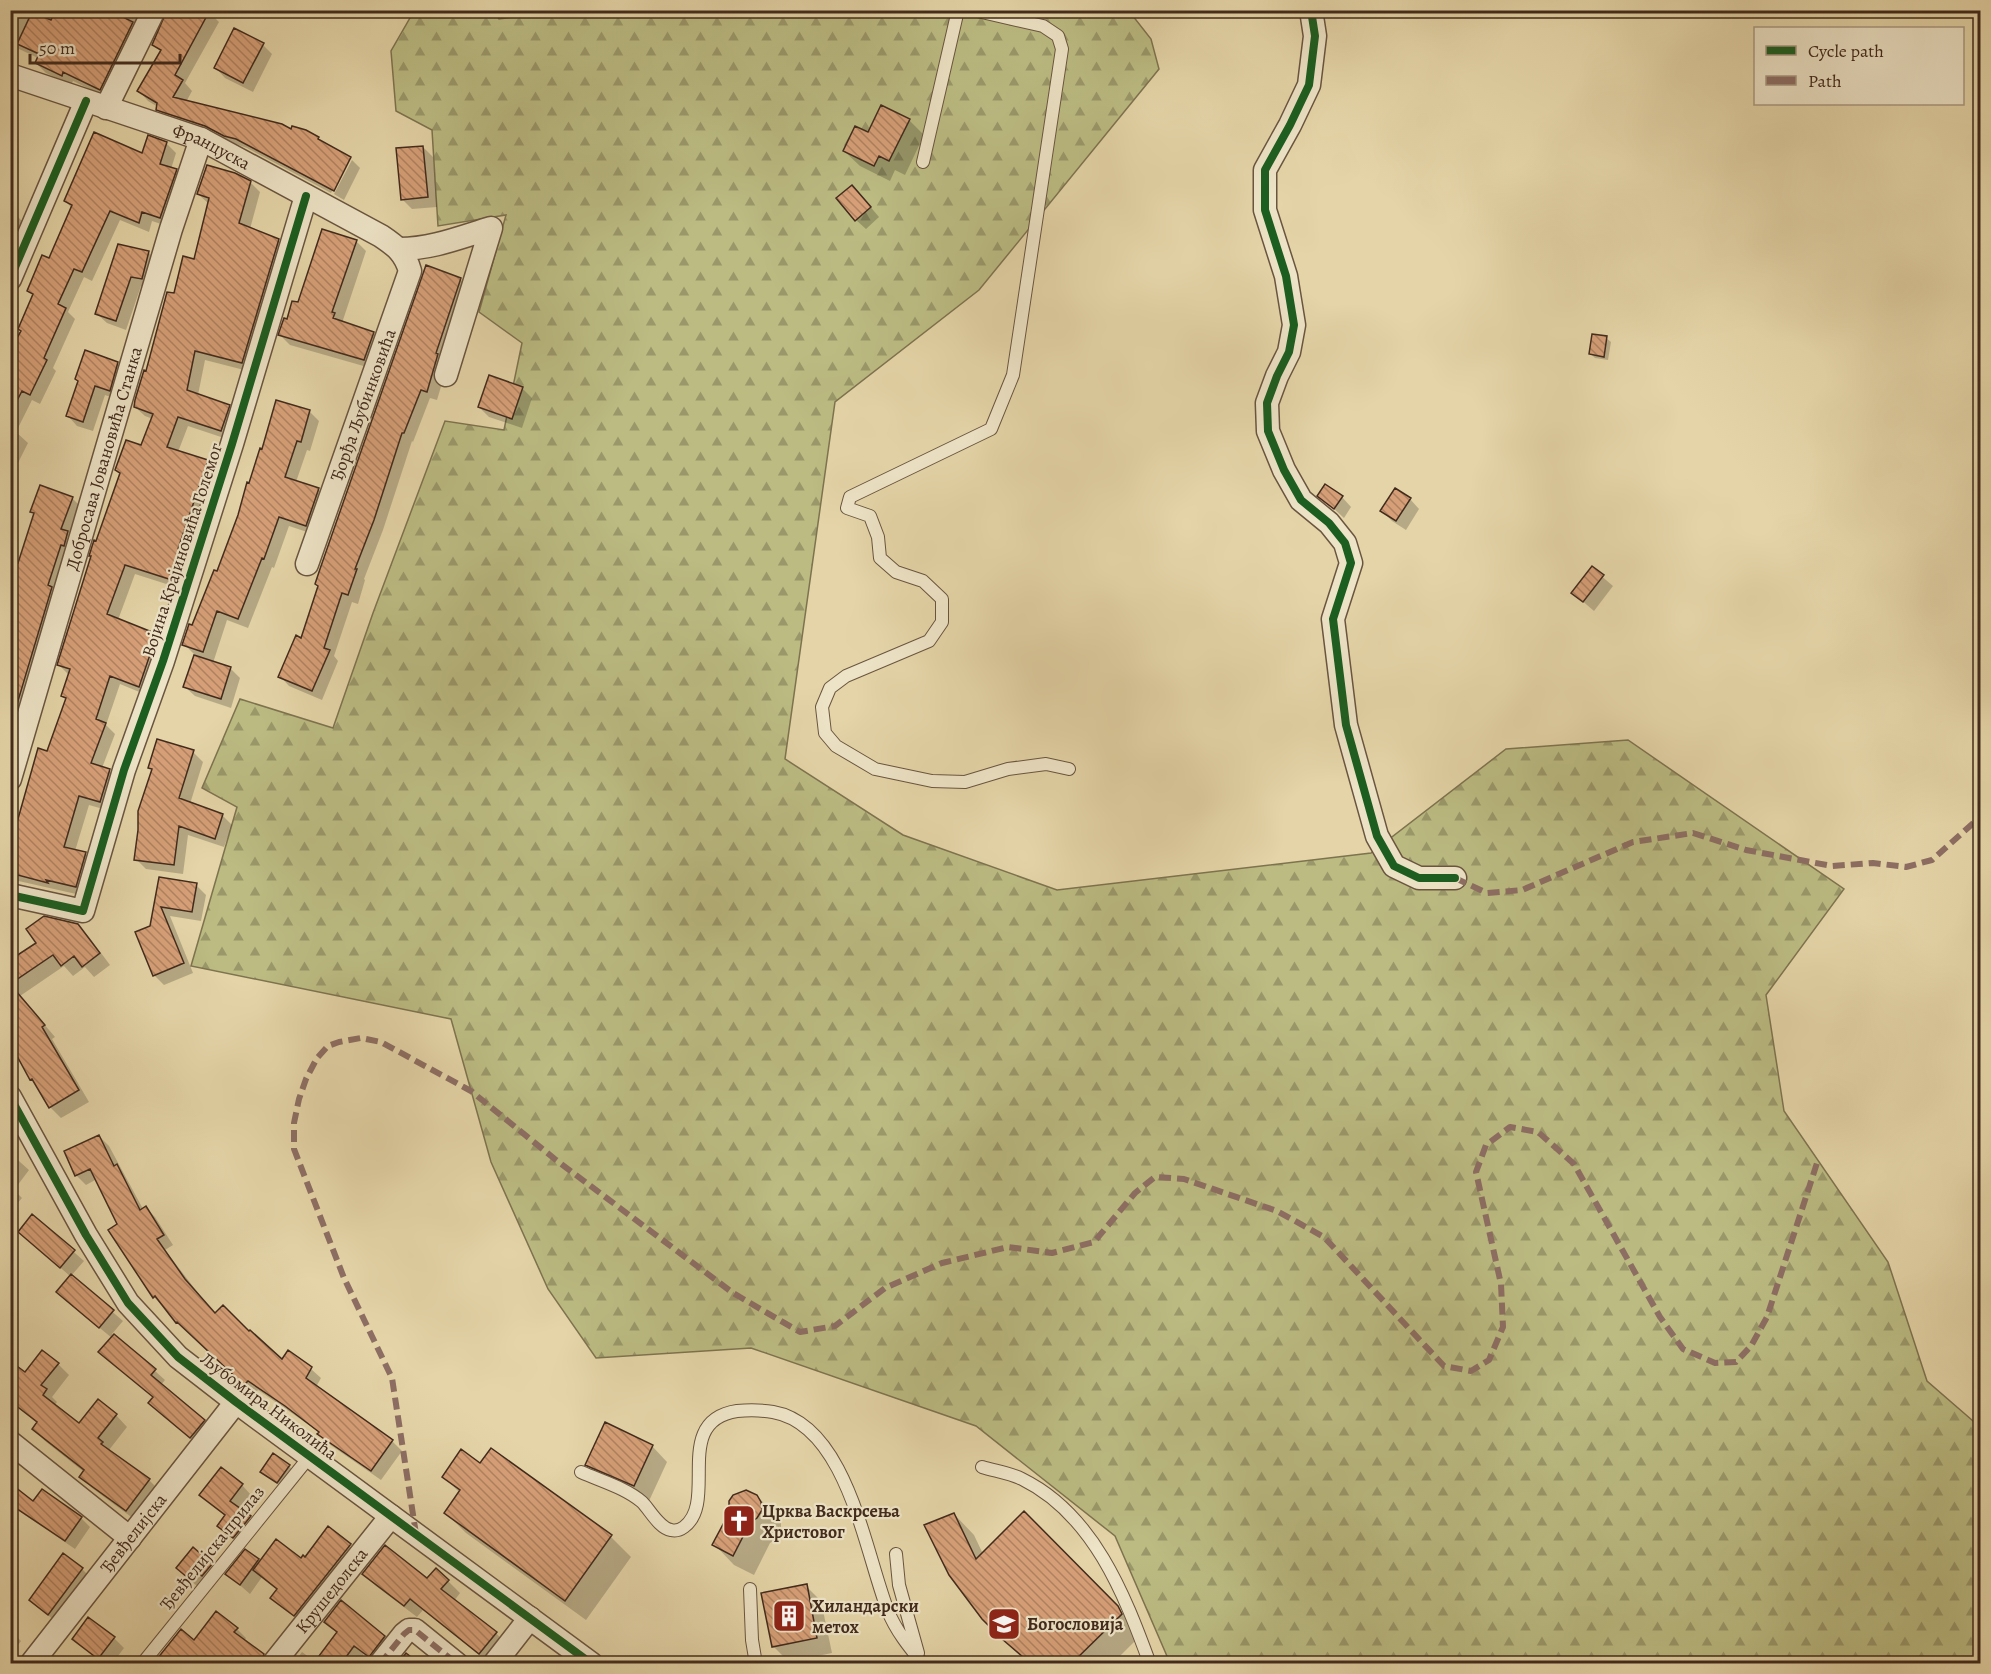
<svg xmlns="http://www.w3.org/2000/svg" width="1991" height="1674" viewBox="0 0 1991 1674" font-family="Alegreya,serif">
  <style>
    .forest { fill: url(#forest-firs); stroke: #7e7350; stroke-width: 1.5 }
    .shadow { fill: #0003 }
    .building { fill: url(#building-back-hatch); stroke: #422b1d; stroke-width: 1.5 }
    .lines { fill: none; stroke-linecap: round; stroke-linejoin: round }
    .service-casing { stroke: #6a5540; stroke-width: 14 }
    .minor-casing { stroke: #6a5540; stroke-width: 25 }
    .service { stroke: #ede3c6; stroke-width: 12 }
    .minor { stroke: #ede3c6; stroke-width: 22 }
    .quiet { stroke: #8d6e63; stroke-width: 6; stroke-dasharray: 12 6; stroke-linecap: butt }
    .cycleway-casing { stroke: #ede3c6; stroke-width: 11 }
    .cycleway { stroke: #1b5e20; stroke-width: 8 }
    .labels { text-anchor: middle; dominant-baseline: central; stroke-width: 4.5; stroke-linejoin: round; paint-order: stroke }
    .street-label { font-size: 18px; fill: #422b1d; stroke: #ede3c6 }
    .poi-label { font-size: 18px; font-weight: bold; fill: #422b1d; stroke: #ede3c6; text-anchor: start }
  </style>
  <defs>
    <pattern id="forest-firs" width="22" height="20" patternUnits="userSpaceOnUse" patternTransform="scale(1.5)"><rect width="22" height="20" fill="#bbbb82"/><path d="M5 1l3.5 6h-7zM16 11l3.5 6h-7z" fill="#9a986a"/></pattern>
    <pattern id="building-back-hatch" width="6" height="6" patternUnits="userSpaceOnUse" patternTransform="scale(1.5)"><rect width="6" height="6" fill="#d69f77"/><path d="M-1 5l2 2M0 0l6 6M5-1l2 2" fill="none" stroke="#af8261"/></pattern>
  </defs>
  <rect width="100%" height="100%" fill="#e4d4a7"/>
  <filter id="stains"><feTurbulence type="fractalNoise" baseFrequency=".00333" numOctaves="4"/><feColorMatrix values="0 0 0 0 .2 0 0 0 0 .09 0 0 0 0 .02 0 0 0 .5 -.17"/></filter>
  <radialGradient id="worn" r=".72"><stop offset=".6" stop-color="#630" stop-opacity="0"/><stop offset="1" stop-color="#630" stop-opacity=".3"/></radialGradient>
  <path class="forest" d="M570,10l559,1 22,28 8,30 -180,221 -144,112 -50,357 118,76 154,55 314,-37 135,-104 122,-9 216,149 -78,106 18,116 104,151 39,119 53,46v236h-810l-55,-127 -139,-110 -225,-78 -155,10 -48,-69 -57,-127 -40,-143 -260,-53 46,-159 -35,-19 38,-89 93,29 40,-115 72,-192 59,9 18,-87 -43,-31 27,-97 -68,11 -6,-96 -36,-19 -5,-60 23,-40h79l6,8z"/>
  <path class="shadow" d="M10,10h144l-44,89 -37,-18 -2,4 -25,-12 -10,-10 2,-5 -19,-9 -9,14z
    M207,10l12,12 -34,61 7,8 -6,11 132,36 6,6 26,14 2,1h-4l-17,34 -84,-45 -80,-29 -10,-10 1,-2 -10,-6 -9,-10 22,-39 -7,-7z
    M263,45l9,9 -19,38 -28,-14 -9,-10z
    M909,120l15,15 -19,40 -10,-5 -5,11 -30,-15 -16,-15 25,-17z
    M166,143l10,10 -5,16 5,1 10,10 -16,47 -18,-6 -3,11 -29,-12 -28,61 -8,-4 -16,35 7,7 -22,49 3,3 -16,33 -8,-4 -16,32 12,11 -18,36v-126l12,-21 12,-36 -6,-6 22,-30 22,-52 -7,-7z
    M423,147l10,10 4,50 -25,2 -10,-10z
    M352,160l8,8 -16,32 -10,-6z
    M250,182l10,10 -10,37 28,11 10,10 -36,122 -47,-12 -7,35 31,11 9,10 -8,24 -42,-14 -10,26 29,9 9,10 -34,118 -47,-15 -17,46 39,15 9,10 -17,51 -29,-12 -14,41 9,9 -13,34 7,2 10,10 -9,31 -21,-6 -14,46 10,3 10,9 -10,33 -71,-16 -4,-3v-29l57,-148 -4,-5 6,-20 -10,-10 38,-122 24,-68 -4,-5 25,-23 11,-28 -8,-3 -10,-9 40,-112 21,-34 13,-57 -11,-10z
    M862,197l17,20 -13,12 -10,-9z
    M10,209l23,23 -23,47z
    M356,241l10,10 -24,72 32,10 9,10 -9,26 -84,-24 -10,-10 19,-31z
    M148,252l10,10 -6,26 -11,-2 -15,44 -19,-7 -10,-9z
    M426,267l35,13 9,9 -33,111 -7,-2 -17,44 -1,-1 -29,89 -19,49 1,1 -7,24 -6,-2 -18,54 4,5 -16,39 -33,-14 -9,-10 22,-36z
    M1606,338l5,4 -3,18 -13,-2 -5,-5z
    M117,363l10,10 -8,27 -14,-5 -12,36 -16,-5 -9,-10 12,-34z
    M522,388l10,10 -10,30 -33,-11 -10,-10z
    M309,411l10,10 -9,30 -3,-1 -11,32 23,8 9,9 -12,36 -27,-9 -15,42 -2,-1 -24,61 -21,-8 -14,43 17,5 10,10 -9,30 -36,-12 -10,-9 10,-32 -11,-11 34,-71 45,-122z
    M1319,495l23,2 9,10 -7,11z
    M72,498l10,10 -72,258v-185l9,-17 16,-49 -3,-3z
    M1410,499l9,10 -13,21 -14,-9 -10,-10z
    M1592,568l21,18 -19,25 -21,-18z
    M193,752l10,10 -13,42 32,11 10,10 -8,22 -36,-12 -5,39 -37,-5 -10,-10 17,-89 -3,-3z
    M160,878l36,7 10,10 -5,26 -31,-5 23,57 -29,12 -10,-10 -3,-48z
    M78,925l11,12 21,28 -16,12 -9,-10 -12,9 -9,-10 -44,30 35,41 -3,2 37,63 -28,16 -11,-11 -40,-74v-72z
    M99,1136l10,10 34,63 3,-1 9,9 18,28 -8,5 50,65 34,19 34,27 6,-9 22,17 10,9 -5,9 76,54 10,10 -21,29 -52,-36 -9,-11 -24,-17 -38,-26 -3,3 -67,-63 -2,1 -32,-34 -57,-118 -11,6 -10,-10z
    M10,1153l19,17 -15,20 8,8 -12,14z
    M33,1216l51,45 -13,15 52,45 -11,13 43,37 10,9 -4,5 52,46 -12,16 -41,-34 -6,-15 -44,-37 2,-23 -44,-36 3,-25 -51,-45z
    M10,1347l5,4 -5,5z
    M10,1363l15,11 33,-10 11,11 -17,22 5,5 -3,4 25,19 37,-10 11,12 -18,23 40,30 11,11 -22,31 -46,-34 -11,-11 3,-5 -39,-31 -11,-12 4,-6 -28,-21z
    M652,1446l15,16 -18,39 -47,-21 -15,-16z
    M491,1450l120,87 20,20 -45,63 -120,-87 -20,-20 14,-20 -16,-16 36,-12z
    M289,1466l9,10 -11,16 -25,-21z
    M10,1485l24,18 47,15 9,9 -15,22 -59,-40 -6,6z
    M242,1485l9,10 -11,15 19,17 -15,20 -25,-21 7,-9 -25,-22z
    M757,1496l20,21 4,6v8l-4,7 -7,5 -16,32 -20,-10 -20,-21z
    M1024,1513l114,115 3,7 -29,29h-82l-25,-24 -51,-126 20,21 9,19z
    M329,1529l31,26 -55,70 -33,-27 6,-8 -16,-13 -12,17 -23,-20 31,-14 2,2 46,-3z
    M193,1550l18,15 10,10 -23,12 -10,-9z
    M82,1569l10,10 -34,45 -27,-24z
    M364,1574l84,7 12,12 -6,8 42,32 12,13 -18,18 -67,-54 -6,7 -41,-31z
    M806,1586l15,15 11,52 -43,9 -15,-15z
    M326,1622l58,15 10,9 -18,18 -12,-10 -7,10h-64l9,-12 14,10 22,-29z
    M237,1629l9,9 -2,3 27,23h-105l29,-22z
    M10,1630l11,11 -11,15z
    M114,1638l10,10 -12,16h-9l-29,-25z"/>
  <path class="building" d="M56,10h53l24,12 -33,68 -37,-18 -1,4 -27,-13 4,-9 -22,-10 15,-32 19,8z
    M167,10h43l-35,65 8,5 -10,17 109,27 9,5 1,-3 14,4 13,7 -1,2 33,18 -17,34 -98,-52 -12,-3 -19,-10 -49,-16 1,-7 -20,-12 24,-41 -9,-5z
    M234,28l30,15 -21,40 -29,-15z
    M881,105l29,14 -21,42 -10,-5 -5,10 -31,-15 12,-25 13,6z
    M94,132l48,21 6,-18 19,7 -7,22 17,5 -17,49 -18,-6 -3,11 -29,-12 -28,61 -8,-3 -16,35 8,4 -22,50 3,2 -17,35 -8,-4 -12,23v-64l11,-19 -3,-2 15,-35 -6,-3 15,-36 7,3 23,-53 -8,-4z
    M423,146l5,51 -27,3 -5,-52z
    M207,165l28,8 16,8 -12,42 40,16 -37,124 -47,-12 -8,39 43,15 -9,26 -43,-14 -11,30 41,13 -30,89 4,1 -10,30 -47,-15 -1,3 -17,46 50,20 -18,53 -29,-11 -14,43 10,4 -15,40 19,6 -10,33 -21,-6 -15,51 22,5 -10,35 -30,-7 2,3 -38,-10v-41l4,1 24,-85 9,3 19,-53 -5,-2 9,-27 -13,-4 34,-109h-2l5,-16 2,1 24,-68 -5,-3 11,-30 15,5 12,-31 -19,-7 1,-7 9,-30 2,1 21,-79 7,1 9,-37 11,3 15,-61 -12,-4z
    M852,185l19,22 -16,14 -19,-23z
    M322,229l35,11 -25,72 3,1 -2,5 41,14 -10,28 -86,-25 6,-17 3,1 5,-18 6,1z
    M118,244l31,7 -7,28 -11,-2 -15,44 -21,-7z
    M426,265l35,13 -25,75 2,1 -11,38 -6,-2 -17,43h-2l-28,87 -19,49h2l-9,26 -6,-2 -18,55 6,2 -18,41 -34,-14 18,-42 5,3 17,-52 -3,-2 5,-15z
    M1592,334l15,2 -3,21 -15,-3z
    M85,350l33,12 -8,29 -15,-5 -12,36 -17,-6 12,-35 -3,-2z
    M489,375l34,12 -11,32 -34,-12z
    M276,400l34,10 -9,32 -4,-1 -12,36 34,11 -13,38 -27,-9 -15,42 -2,-1 -24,61 -21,-8 -14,41 -21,-7 7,-21 3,1 22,-55 3,1 21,-56 9,-33 2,1 11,-35 2,1z
    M1325,484l18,12 -9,13 -17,-13z
    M40,485l33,12 -12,32 7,2 -4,15 -3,-1 -13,40 4,2 -37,124 -5,-1v-134l5,-14 3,1 16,-50 -4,-1z
    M1395,488l16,10 -15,23 -16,-10z
    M1592,566l12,9 -21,27 -12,-9z
    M194,655l37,12 -10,32 -38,-12z
    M157,739l37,11 -15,48 44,16 -8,25 -36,-13 -5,39 -40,-5 4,-30v-19l14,-42 -4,-1z
    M159,877l38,6 -5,29 -31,-5 23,56 -31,13 -18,-44 15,-6z
    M44,916l34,8 22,29 -18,14 -8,-11 -13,10 -8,-11 -43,29v-24l26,-17 -10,-14z
    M10,984l35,41 -3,2 37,63 -30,18 -17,-29 -2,1 -20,-37z
    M99,1135l15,31 3,-2 23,46 6,-4 18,29 -7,4 28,40 30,34 8,-8 26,26 1,-1 32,29 6,-9 24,17 -6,11 87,62 -22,31 -54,-37 2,-2 -34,-26 -37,-25 -4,4 -67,-63 -1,1 -21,-27 -2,2 -45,-68 9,-6 -27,-55 -15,7 -11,-25z
    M32,1214l43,36 -15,18 -42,-36z
    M71,1274l43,36 -15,18 -43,-36z
    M114,1334l42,35 -5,6 54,45 -15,18 -42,-35 5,-6 -55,-45z
    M42,1350l17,13 -18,22 6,4 -4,6 36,28 19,-24 19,15 -19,24 5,4 -2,2 49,35 -24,32 -47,-34 5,-7 -52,-41 5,-7 -27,-21v-40l15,11z
    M605,1422l48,23 -19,41 -49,-21z
    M491,1448l121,87 -47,66 -121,-88 16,-23 -18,-13 19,-28 19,14z
    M273,1453l17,12 -13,18 -17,-11z
    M221,1467l22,17 -13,17 21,15 -18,22 -16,-12 8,-11 -26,-20z
    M10,1483l23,18 9,-12 40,28 -17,24 -55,-37z
    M746,1490l11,5 4,7 1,8 -5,8 -7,5 -17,33 -21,-11 17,-32v-12l4,-6z
    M1024,1511l94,95 4,8 -51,50h-40l-29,-25 -20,-20 -33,-44 -25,-50 30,-12 22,46z
    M328,1526l23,18 -57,72 -24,-18 7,-9 -24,-19 23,-31 25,19 2,-3 2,2z
    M385,1545l42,33 9,-10 13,12 -8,9 56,43 -18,22 -69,-55 -6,7 -42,-32z
    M193,1547l19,17 -10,12 -8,-6 -6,8 -12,-10z
    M245,1549l14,10 -19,26 -15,-11z
    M63,1553l20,15 -35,47 -19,-15z
    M807,1584l10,54 -45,9 -11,-54z
    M341,1600l44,36 -16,21 -15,-11 -13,18h-28l24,-32 -13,-10z
    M216,1611l22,17 -4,4 30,22 -4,10h-107l28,-35 13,11z
    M88,1617l27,20 -17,22 -26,-20z
    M406,1653l14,11h-22z"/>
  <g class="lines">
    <g class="service-casing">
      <path id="service" d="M973,10l70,16 15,10 4,13 -49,326 -22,54 -141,68 -3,11 23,8 8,21 2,21 16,14 27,9 19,18v23l-13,19 -83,35 -16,12 -8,19 3,26 11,13 39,23 57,12 33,1 43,-13 38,-5 23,5
        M923,162l35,-152
        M982,1467c13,4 28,6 40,12 71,35 102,114 128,185
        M581,1472c20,9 45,16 61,30 8,8 17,26 29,28 4,1 9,0 13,-3 35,-26 -13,-106 53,-116 12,-1 24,-1 36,1 74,13 92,140 115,199 8,20 22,37 35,53
        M896,1554l3,31 19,68
        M750,1589l2,51 4,24
        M142,1664l168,-208"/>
    </g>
    <g class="minor-casing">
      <g id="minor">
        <path d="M1311,10l4,26 -6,49 -19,40 -25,45v40l21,66 8,49 -5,27 -12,24 -10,27 1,28 16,39 17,30 28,23 16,20 6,20 -18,56 13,106 31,111 17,30 25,12h36"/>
        <path id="s1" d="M10,75l191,64 180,97c15,10 24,17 29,35l-103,293"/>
        <path d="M106,108l48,-98"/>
        <path d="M399,249c33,0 62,-12 92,-21l-45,147"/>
        <path d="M10,279l76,-178"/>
        <path id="s2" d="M10,779l161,-550 30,-90"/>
        <path d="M10,895l73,16 41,-141 39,-109 69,-217 74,-248"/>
        <path d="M10,1097l76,138 42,68 50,54 58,45 356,262"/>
        <path d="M10,1442l120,96"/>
        <path id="s3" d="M31,1664l205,-262"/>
        <path id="s4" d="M273,1664l118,-148"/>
        <path d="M380,1664l24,-30 5,-4h6l42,34"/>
        <path d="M494,1664l36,-46"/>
      </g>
    </g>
    <use href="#service" class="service"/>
    <use href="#minor" class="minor"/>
    <path class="quiet" d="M1455,878l32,15 35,-3 111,-48 60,-9 53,17 86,16 41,-3 33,4 26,-7 48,-43
      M416,1534l-24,-156 -48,-100 -50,-129v-26l5,-24 7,-20 11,-21 11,-12 11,-4 22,-4 20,4 90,49 85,69 177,133 67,39 35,-6 50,-38 57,-25 66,-16 44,6 42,-11 41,-49 20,-16 29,2 93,32 47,26 120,129 27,5 18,-11 14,-33 -2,-43 -25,-112 10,-27 24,-18 28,5 36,32 86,153 23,32 32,14 21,-1 15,-16 16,-29 51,-157
      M380,1664l24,-30 5,-4h6l42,34"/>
    <g class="cycleway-casing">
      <path id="cycleway" d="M1311,10l4,26 -6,49 -19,40 -25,45v40l21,66 8,49 -5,27 -12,24 -10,27 1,28 16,39 17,30 28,23 16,20 6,20 -18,56 13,106 31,111 17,30 25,12h36
        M10,279l76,-178
        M10,895l73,16 41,-141 39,-109 69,-217 74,-248
        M10,1097l76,138 42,68 50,54 58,45 356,262"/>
    </g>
    <use href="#cycleway" class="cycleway"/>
  </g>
  <defs>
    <g id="church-square" transform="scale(1.725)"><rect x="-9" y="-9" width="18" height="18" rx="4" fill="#8f2418" stroke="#ede3c6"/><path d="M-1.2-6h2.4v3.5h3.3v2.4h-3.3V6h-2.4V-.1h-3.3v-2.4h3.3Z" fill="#fff"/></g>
    <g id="building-square" transform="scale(1.725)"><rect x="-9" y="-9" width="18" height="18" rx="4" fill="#8f2418" stroke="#ede3c6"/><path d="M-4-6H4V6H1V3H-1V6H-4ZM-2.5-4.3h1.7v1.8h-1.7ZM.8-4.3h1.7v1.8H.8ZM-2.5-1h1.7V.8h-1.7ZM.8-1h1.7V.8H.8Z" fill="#fff"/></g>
    <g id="school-square" transform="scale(1.725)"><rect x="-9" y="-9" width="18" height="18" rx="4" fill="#8f2418" stroke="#ede3c6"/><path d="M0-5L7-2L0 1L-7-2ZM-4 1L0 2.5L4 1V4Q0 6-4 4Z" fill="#fff"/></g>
  </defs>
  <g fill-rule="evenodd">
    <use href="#church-square" x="739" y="1521"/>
    <use href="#building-square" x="789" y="1616"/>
    <use href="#school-square" x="1004" y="1624"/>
  </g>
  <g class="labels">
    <g class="street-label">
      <text stroke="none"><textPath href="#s1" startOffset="214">Француска</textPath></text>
      <text transform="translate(363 405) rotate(-70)">Ђорђа Љубинковића</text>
      <text stroke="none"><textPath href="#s2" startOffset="334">Добросава Јовановића Станка</textPath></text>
      <text transform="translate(182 550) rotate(-72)">Војина Крајиновића Големог</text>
      <text transform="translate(269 1406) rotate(37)">Љубомира Николића</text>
      <text stroke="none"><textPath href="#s3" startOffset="166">Ђевђелијска</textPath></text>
      <text transform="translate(212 1548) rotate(-51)">Ђевђелијска прилаз</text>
      <text stroke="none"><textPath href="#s4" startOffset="94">Крушедолска</textPath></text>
    </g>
    <g class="poi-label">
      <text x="762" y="1511">Црква Васкрсења<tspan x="762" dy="21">Христовог</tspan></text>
      <text x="812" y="1606">Хиландарски<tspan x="812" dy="21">метох</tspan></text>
      <text x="1027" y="1624">Богословија</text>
    </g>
  </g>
  <rect width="1991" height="1674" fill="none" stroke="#e4d4a7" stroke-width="36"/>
  <rect x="12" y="12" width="1967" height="1650" fill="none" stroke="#422b1d" stroke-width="3"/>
  <rect x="18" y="18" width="1955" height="1638" fill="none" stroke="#422b1d" stroke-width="1.5"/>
  <rect x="1754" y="27" width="210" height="78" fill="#ede3c6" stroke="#a99982" stroke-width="1.5"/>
  <rect x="1766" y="46" width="30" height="9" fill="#1b5e20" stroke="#a99982" stroke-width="1.5"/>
  <text x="1808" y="57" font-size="18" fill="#422b1d">Cycle path</text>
  <rect x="1766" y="76" width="30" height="9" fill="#8d6e63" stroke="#a99982" stroke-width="1.5"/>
  <text x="1808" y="87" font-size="18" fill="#422b1d">Path</text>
  <path d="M30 54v9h150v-9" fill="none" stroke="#422b1d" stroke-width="3"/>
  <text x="39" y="54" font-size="18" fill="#422b1d" stroke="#ede3c6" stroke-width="4.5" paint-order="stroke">50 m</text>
  <rect width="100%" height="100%" filter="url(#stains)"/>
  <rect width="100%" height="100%" fill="url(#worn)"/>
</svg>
